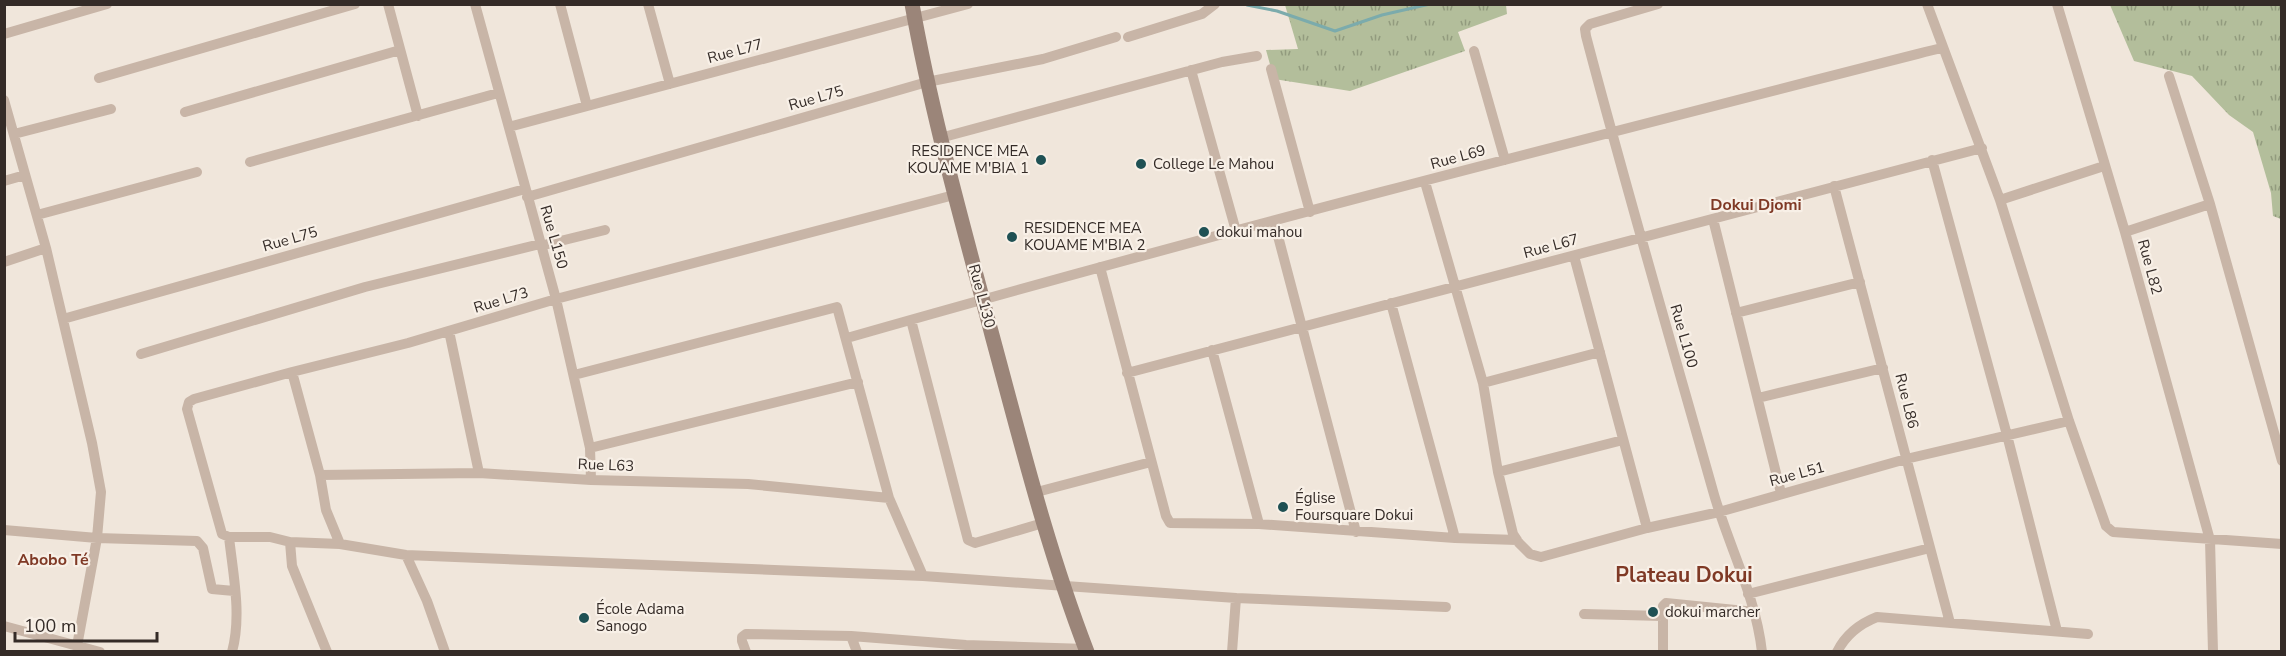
<svg xmlns="http://www.w3.org/2000/svg" width="2286" height="656" viewBox="0 0 2286 656" font-family="'Nunito Sans',sans-serif">
  <style>
    .grass { fill: url(#grass-tufts) }
    .lines { fill: none; stroke-linecap: round; stroke-linejoin: round }
    .stream { stroke: #7babac; stroke-width: 3 }
    .street { stroke: #c8b5a7; stroke-width: 10 }
    .secondary { stroke: #9b8579; stroke-width: 15 }
    .poi-dot { fill: #1f5154; stroke: #f8f0e7; stroke-width: 2 }
    .labels { text-anchor: middle; dominant-baseline: central; stroke-width: 4.5; stroke-linejoin: round; paint-order: stroke }
    .street-label { font-size: 15px; fill: #342b27; stroke: #f8f0e7 }
    .poi-label { font-size: 15px; fill: #342b27; stroke: #f8f0e7; text-anchor: start }
    .neighbourhood-label { font-size: 16px; font-weight: bold; fill: #7f3925; stroke: #f8f0e7 }
    .district-label { font-size: 21px; font-weight: bold; fill: #7f3925; stroke: #f8f0e7 }
  </style>
  <defs>
    <pattern id="grass-tufts" width="24" height="20" patternUnits="userSpaceOnUse" patternTransform="scale(1.5)"><rect width="24" height="20" fill="#b3be9b"/><path d="M3 7l-1-3M5 7V3M7 7l1-3M15 17l-1-3M17 17v-4M19 17l1-3" fill="none" stroke="#929b7e"/></pattern>
  </defs>
  <rect width="100%" height="100%" fill="#f0e6db"/>
  <path class="grass" d="M1285,5h221l1,9 -49,18 7,19 -115,40 -76,-12 -8,-29 32,-1z
    M2110,5h171v214l-8,-3 -2,-23 -18,-61 -24,-17 -37,-39 -58,-15z"/>
  <g class="lines">
    <path class="stream" d="M1247,5l30,6 58,20 47,-16 48,-11"/>
    <path class="street" d="M388,4l30,112
      M475,4l81,295 34,149 1,32
      M560,4l27,102
      M648,4l22,80
      M1658,4l-68,20 -5,5 1,7c40,152 84,303 127,455 15,54 43,105 49,161
      M1927,4l73,196 69,221 37,105 7,6 169,12
      M2057,4l68,228 85,308 3,112
      M4,34l103,-30
      M1128,37l74,-23 13,-10
      M1474,51l31,109
      M1271,69l39,143
      M1191,70l45,161
      M2169,76l41,128 72,257
      M99,78l256,-74
      M4,100l42,148 46,195 9,49 -4,46 -20,108
      M185,112l215,-62
      M509,127l459,-123
      M14,134l97,-25
      M940,138l282,-76 35,-6
      M1932,160l75,275 50,196
      M250,162l248,-69
      M4,181l21,-6
      M1425,182l58,201 15,89 15,62 6,9 11,11 11,3 106,-29 72,-16 187,-53 163,-38
      M1834,186l116,437
      M954,195l-398,104 -148,44 -116,29 -98,27 -5,3 -2,7 35,125 7,3h41l20,5 50,2 66,11 517,21 313,22 210,9
      M527,197l400,-115 116,-23 73,-22
      M2000,200l104,-34
      M37,215l160,-43
      M1713,219l68,274
      M1274,221l82,311
      M2125,232l85,-28
      M540,246l65,-16
      M1574,256l73,272
      M4,262l42,-14
      M1100,267l66,249 4,7 89,1 196,14 62,2
      M1391,303l64,235
      M1736,313l124,-31
      M63,319l462,-130
      M911,320l57,220 7,3 68,-20
      M449,331l30,142
      M847,338c363,-104 729,-197 1094,-290
      M1212,350l47,174
      M141,354l224,-67 175,-43
      M292,372l28,103 6,35 14,34
      M1127,373l855,-225
      M574,375l263,-68 52,191 34,78
      M1483,383l117,-31
      M1758,398l125,-30
      M590,448l268,-66
      M1498,472l125,-32
      M320,475l159,-2 112,7 157,4 141,14
      M1033,493l118,-31
      M4,530l93,8 100,3 6,7 9,41 22,2
      M229,537c4,37 13,78 3,115
      M290,542l2,24 35,86
      M406,555l21,46 18,51
      M1748,594l182,-46
      M1584,614l79,2
      M4,626l96,26
      M851,636l6,16
      M746,652l-4,-11v-4l4,-3 105,2 115,9 120,4
      M1232,652l4,-54
      M1663,652v-46l3,-3 89,9
      M1837,652c9,-18 22,-28 40,-35l211,17"/>
    <path class="secondary" d="M912,4c20,112 51,221 80,331 29,107 55,213 95,317"/>
  </g>
  <g class="poi-dot">
    <circle cx="1041" cy="160" r="6"/>
    <circle cx="1141" cy="164" r="6"/>
    <circle cx="1204" cy="232" r="6"/>
    <circle cx="1012" cy="237" r="6"/>
    <circle cx="1283" cy="507" r="6"/>
    <circle cx="1653" cy="612" r="6"/>
    <circle cx="584" cy="618" r="6"/>
  </g>
  <g class="labels">
    <g class="street-label">
      <text transform="translate(735 51) rotate(-15)">Rue L77</text>
      <text transform="translate(816 98) rotate(-16)">Rue L75</text>
      <text transform="translate(1458 157) rotate(-15)">Rue L69</text>
      <text transform="translate(554 237) rotate(74)">Rue L150</text>
      <text transform="translate(290 239) rotate(-16)">Rue L75</text>
      <text transform="translate(1551 246) rotate(-15)">Rue L67</text>
      <text transform="translate(2150 267) rotate(75)">Rue L82</text>
      <text transform="translate(982 296) rotate(75)">Rue L130</text>
      <text transform="translate(501 300) rotate(-17)">Rue L73</text>
      <text transform="translate(1684 336) rotate(74)">Rue L100</text>
      <text transform="translate(1907 401) rotate(76)">Rue L86</text>
      <text transform="translate(606 465) rotate(2)">Rue L63</text>
      <text transform="translate(1797 474) rotate(-15)">Rue L51</text>
    </g>
    <g class="poi-label">
      <text x="1029" y="151" text-anchor="end">RESIDENCE MEA<tspan x="1029" dy="17">KOUAME M'BIA 1</tspan></text>
      <text x="1153" y="164">College Le Mahou</text>
      <text x="1024" y="228">RESIDENCE MEA<tspan x="1024" dy="17">KOUAME M'BIA 2</tspan></text>
      <text x="1216" y="232">dokui mahou</text>
      <text x="1295" y="498">Église<tspan x="1295" dy="17">Foursquare Dokui</tspan></text>
      <text x="596" y="609">École Adama<tspan x="596" dy="17">Sanogo</tspan></text>
      <text x="1665" y="612">dokui marcher</text>
    </g>
    <g class="neighbourhood-label">
      <text x="1756" y="205">Dokui Djomi</text>
      <text x="53" y="560">Abobo Té</text>
    </g>
    <g class="district-label">
      <text x="1684" y="575">Plateau Dokui</text>
    </g>
  </g>
  <rect width="2286" height="656" fill="none" stroke="#342b27" stroke-width="12"/>
  <path d="M15 632v9h142v-9" fill="none" stroke="#342b27" stroke-width="3"/>
  <text x="24" y="632" font-size="18" fill="#342b27" stroke="#f8f0e7" stroke-width="4.5" paint-order="stroke">100 m</text>
</svg>
